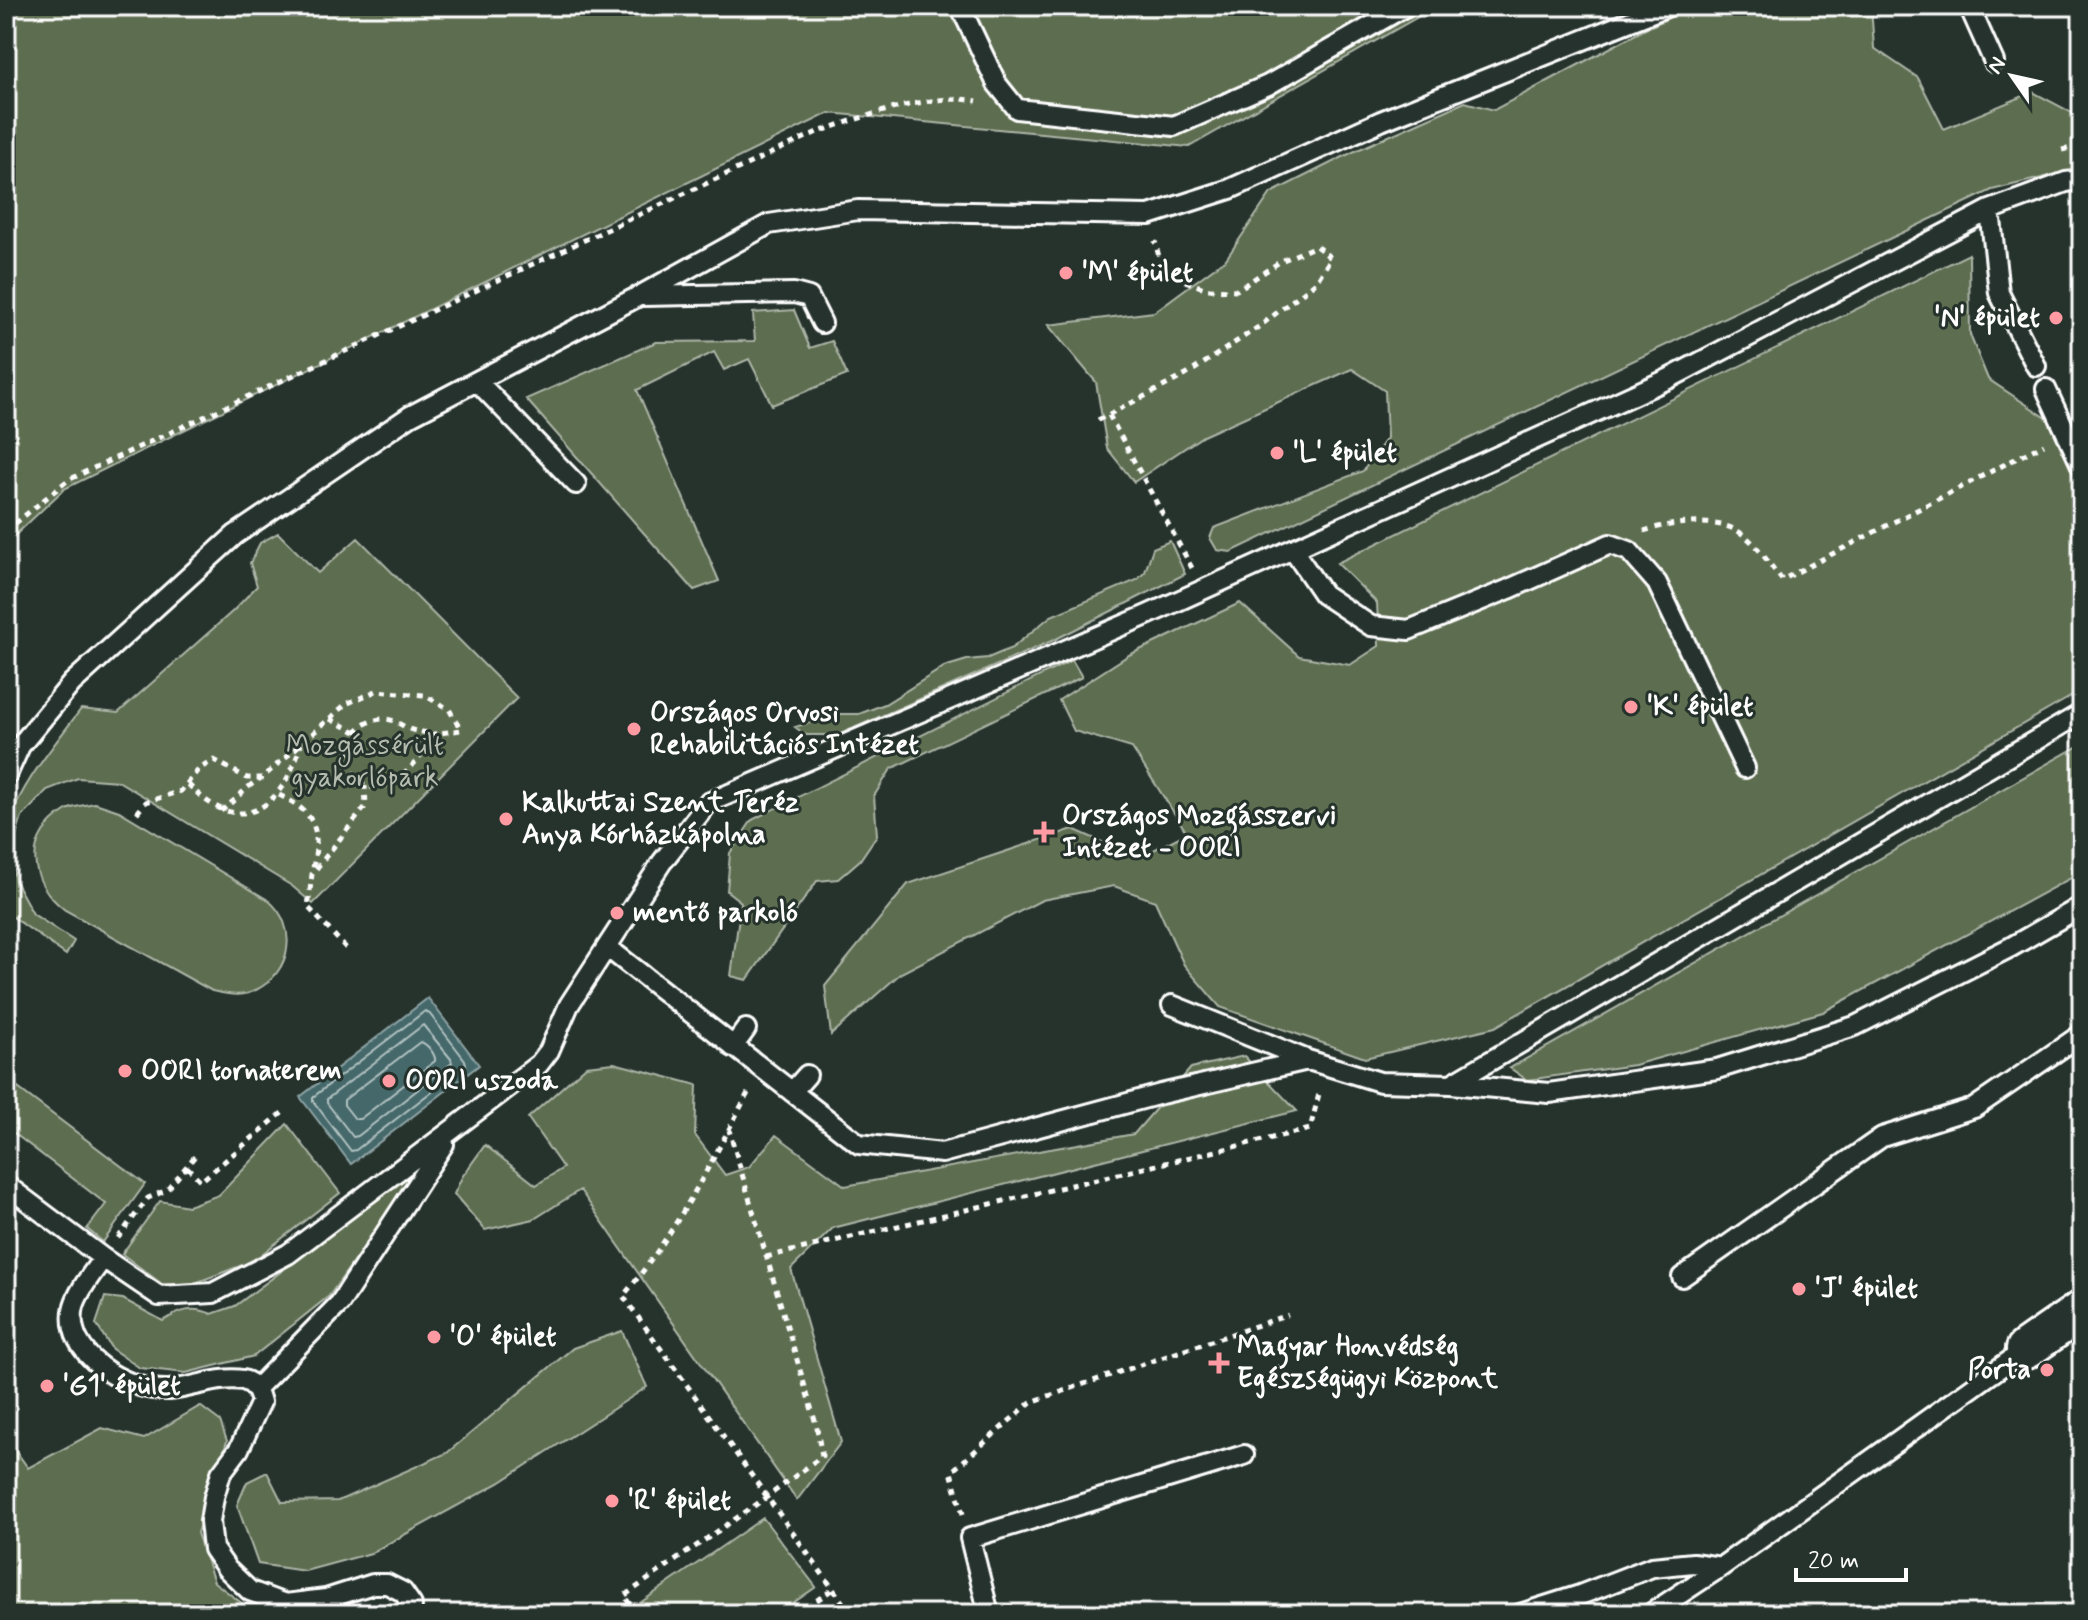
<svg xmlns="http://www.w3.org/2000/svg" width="2088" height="1620" viewBox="0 0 2088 1620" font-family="Mynerve,sans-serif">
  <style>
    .green { fill: #5d6d50; stroke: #aeb6a8; stroke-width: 2 }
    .water { fill: #44686a; stroke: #8fa4a6; stroke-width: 2 }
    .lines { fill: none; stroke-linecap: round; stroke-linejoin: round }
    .shore { stroke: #b4c3c3; stroke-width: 2 }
    .lane-casing { stroke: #fff; stroke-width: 24 }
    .street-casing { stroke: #fff; stroke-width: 44 }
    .path { stroke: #fff; stroke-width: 5; stroke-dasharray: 6 6; stroke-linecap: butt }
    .lane { stroke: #26332d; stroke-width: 18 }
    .street { stroke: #26332d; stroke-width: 38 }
    .poi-dot { fill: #ff9aa2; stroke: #26332d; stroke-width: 3 }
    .labels { text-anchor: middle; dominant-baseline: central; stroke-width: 6; stroke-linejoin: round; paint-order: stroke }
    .poi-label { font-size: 28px; font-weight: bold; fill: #fff; stroke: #26332d; text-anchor: start }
    .park-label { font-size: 28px; fill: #b6bdb0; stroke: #26332d }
  </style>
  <rect width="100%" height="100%" fill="#26332d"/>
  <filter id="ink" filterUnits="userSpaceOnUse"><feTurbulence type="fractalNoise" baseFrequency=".0125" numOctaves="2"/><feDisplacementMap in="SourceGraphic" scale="16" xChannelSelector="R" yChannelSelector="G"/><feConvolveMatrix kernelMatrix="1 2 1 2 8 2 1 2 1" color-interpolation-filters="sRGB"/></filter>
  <g filter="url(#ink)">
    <path class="green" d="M6,6h1431l-248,141 -360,-34 -765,376 -58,55z
      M1695,6h176l3,42 44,30 26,51 89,-37 49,26v50l-90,22 -761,362 -14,-2 -7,-12 4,-10 149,-57 24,-33 -2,-47 -33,-22 -149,67 -69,46 -27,-34 -11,-66 -48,-57 106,-13 72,-53 45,-66 82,-41 112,-50 29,8 155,-83z
      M1969,254l1,81 18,44 60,40 34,75v156l-6,6 -4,40 -577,331 -130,31 -145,-51 -36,-42 -29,-64 -41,-15 -72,14 -141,73 -70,62 -6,-49 83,-102 165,-55 65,29 49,-25 -55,-85 -58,-17 -15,-31 70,-45 111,-52 59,53 51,9 29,-19 -2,-43 -40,-40z
      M794,310l16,38 22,-7 15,34 -75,30 -23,-46 -25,11 -10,-18 -77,38 82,191 -25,9 -168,-191 130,-57 99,-1 -2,-28z
      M278,533l40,40 40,-35 159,160 -204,206 -21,-18 -174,-105 -40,-3 -31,12 -25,27 -11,35 4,29 18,33 41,27 -8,14 -60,-43c0,-24 -3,-50 0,-75 4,-40 51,-96 75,-128l37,4 115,-102 24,-25 -7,-23 10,-20z
      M1170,541l15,33 -129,65 -218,96h-32l-11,-8 42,-13h22l26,-10 59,-37 23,-7 21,-2 24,-10 39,-32 86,-36 8,-8 8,-24z
      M1072,660l10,17 -191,92 -17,27 3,39 -17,25 -22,19 -21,2 -70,99 -16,-4 10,-74 -14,-11 3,-38 22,-33z
      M2082,744v128l-259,140 -189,53 -107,15 -17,-12z
      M95,803l24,8 149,89c31,26 24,72 -12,90 -14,8 -29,4 -44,1l-147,-81c-36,-28 -43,-71 0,-99 8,-5 21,-6 30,-8z
      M1244,1056l53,55 -464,117 -42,41 50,173 -44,58 -217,-310 -46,29 -49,11 -31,-36 8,-17 23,-32 51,40 27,-17 -35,-50 58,-52 28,-3 83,22 -2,50 30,40 24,-8 27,-32 69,51 289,-52 57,-66z
      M6,1079l139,105 -42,58 -16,-13 19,-25 -100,-77z
      M287,1124l53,69 -87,68 -66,25 -25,-2 -40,-30 38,-53 28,5 31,-11z
      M411,1174v7l-82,115 -75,60 -68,17 -46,-5 -28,-19 -16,-25 9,-27 18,2 40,22c18,-11 29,-15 49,-7l23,-8z
      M622,1331l25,56 -148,96 -128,70 -66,18 -47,-7 -21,-59 10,-23 20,-10 15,30 56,-1 109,-48 126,-105z
      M200,1406l20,15 7,20 -30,92 17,49 29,22 36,7 93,-1v4h-366v-177l22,31 74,-40 42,11z
      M763,1518l53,69 -39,27h-153z"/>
    <path class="water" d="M428,998l51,67 -128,99 -51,-67z"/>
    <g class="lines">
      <path class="shore" d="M425,1011l4,2 36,47 1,5 -110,85 -5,1 -38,-50v-4z
        M423,1025l28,34 1,4 -94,73 -5,1 -26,-34v-4z
        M420,1042c7,1 16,13 15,19l-75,58h-5l-11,-14v-5z"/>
      <g class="lane-casing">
        <path id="lane" d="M960,6l37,78 20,25 157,17 94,-41 138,-79
          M1969,6l25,56
          M1990,210l9,83 37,73
          M642,296l152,-3 15,4 13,26
          M477,381l99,103
          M2046,389l36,78
          M1293,550l30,44 48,32 38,4 100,-41 101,-45 19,7 28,32 88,185
          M6,777l14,-31 52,-63 163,-148 175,-119 229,-120 130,-72 89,-14 291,5 81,-26 151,-68 287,-115
          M608,948l251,196 83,9 219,-59 147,-34 72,22 71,2 631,-371
          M1172,1005l136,55
          M733,1047l13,-18
          M1451,1084l98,9 168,-24 138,-43 156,-79 71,-41
          M792,1092l15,-17
          M6,1185l97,73 56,38 54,-3 75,-39 251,-190 10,-13 20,-46 93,-143 46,-59 439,-188 521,-236 322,-169 76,-28 16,-2
          M103,1258c-10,15 -24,31 -29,48 -12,49 54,86 95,84 24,-2 49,-14 74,-10 12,3 15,11 18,22l-22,47 -18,24 -7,24 -4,24 3,28 14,20 23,22 35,13 41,-5 47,-15h14l16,8 9,13 -1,9
          M1682,1277l200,-140 92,-29 108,-74
          M257,1388l83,-85 104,-159
          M989,1614l-19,-76 274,-83
          M1520,1614l60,-19 72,-28 41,-4 28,4
          M1650,1614l71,-47 305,-218"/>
      </g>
      <g class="street-casing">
        <path id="street" d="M2026,1349l56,-39"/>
      </g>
      <path class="path" d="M2062,150l13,-3
        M1109,415l83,153
        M1098,420l88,-45 74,-49 56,-44 15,-24 -15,-12 -35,15 -44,29 -30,-1 -44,-16 -8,-32
        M6,531l62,-51 747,-347c45,-15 115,-41 162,-32
        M1644,531c24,-8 69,-13 92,-1 19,10 33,34 46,50l262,-136
        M330,719l26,13
        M188,784c53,57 95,23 113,-40
        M279,795c41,19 41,39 33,78
        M221,811c14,-10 26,-25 40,-33
        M137,813l9,-11 35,-11 18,-22 15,-9 33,18h15l84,-74 30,-13 48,4 25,14 12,21 -27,4c-69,124 -124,-6 -53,-15 12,-1 18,5 28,10 7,3 17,3 25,5
        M346,948l-38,-41 4,-33 54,-68 -1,-20
        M748,1093c-37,70 -73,142 -125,203l228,318
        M187,1167l14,14 81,-68
        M118,1238l30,-40 19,-8 28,-34
        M766,1257l544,-128 10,-39
        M963,1514l-12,-42 80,-70 257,-87
        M637,1614l-13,-18 143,-99 55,-41 -6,-32 -87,-294
        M797,1614l36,-25"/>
      <use href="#lane" class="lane"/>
      <use href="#street" class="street"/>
    </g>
  </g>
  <g class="poi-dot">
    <circle cx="1066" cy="273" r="8"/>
    <circle cx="2056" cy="318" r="8"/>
    <circle cx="1277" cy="453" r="8"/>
    <circle cx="1631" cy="707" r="8"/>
    <circle cx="634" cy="729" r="8"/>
    <circle cx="506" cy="819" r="8"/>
    <path d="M1040 820h8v8h8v8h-8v8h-8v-8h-8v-8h8z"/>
    <circle cx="617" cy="913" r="8"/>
    <circle cx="125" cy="1071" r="8"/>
    <circle cx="389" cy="1081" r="8"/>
    <circle cx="1799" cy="1289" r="8"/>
    <circle cx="434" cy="1337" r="8"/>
    <path d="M1215 1351h8v8h8v8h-8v8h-8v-8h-8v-8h8z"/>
    <circle cx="2047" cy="1370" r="8"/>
    <circle cx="47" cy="1386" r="8"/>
    <circle cx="612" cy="1501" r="8"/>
  </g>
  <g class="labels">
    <g class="poi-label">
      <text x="1082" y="273">'M' épület</text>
      <text x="2040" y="318" text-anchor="end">'N' épület</text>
      <text x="1293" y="453">'L' épület</text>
      <text x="1647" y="707">'K' épület</text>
      <text x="650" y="713">Országos Orvosi<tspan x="650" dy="32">Rehabilitációs Intézet</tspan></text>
      <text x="522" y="803">Kalkuttai Szent Teréz<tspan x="522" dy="32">Anya Kórházkápolna</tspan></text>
      <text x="1062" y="816">Országos Mozgásszervi<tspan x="1062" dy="32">Intézet - OORI</tspan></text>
      <text x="633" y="913">mentő parkoló</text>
      <text x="141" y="1071">OORI tornaterem</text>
      <text x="405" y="1081">OORI uszoda</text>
      <text x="1815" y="1289">'J' épület</text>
      <text x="450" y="1337">'O' épület</text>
      <text x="1237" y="1347">Magyar Honvédség<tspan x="1237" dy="32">Egészségügyi Központ</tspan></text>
      <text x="2031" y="1370" text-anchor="end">Porta</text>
      <text x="63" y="1386">'G1' épület</text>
      <text x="628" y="1501">'R' épület</text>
    </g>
    <g class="park-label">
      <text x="365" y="746">Mozgássérült<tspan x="365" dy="32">gyakorlópark</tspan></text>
    </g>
  </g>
  <rect width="2088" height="1620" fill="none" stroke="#26332d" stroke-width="32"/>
  <rect x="16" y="16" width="2056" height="1588" fill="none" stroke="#fff" stroke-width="3" filter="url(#ink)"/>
  <g transform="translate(2012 76) rotate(304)" stroke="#26332d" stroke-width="6" paint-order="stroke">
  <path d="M0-6L14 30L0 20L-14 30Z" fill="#ffffff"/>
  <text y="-12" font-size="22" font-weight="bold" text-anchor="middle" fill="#ffffff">N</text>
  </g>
  <path d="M1796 1568v12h110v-12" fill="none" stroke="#ffffff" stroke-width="4"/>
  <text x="1808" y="1568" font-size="24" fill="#ffffff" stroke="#26332d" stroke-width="6" paint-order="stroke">20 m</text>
</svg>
